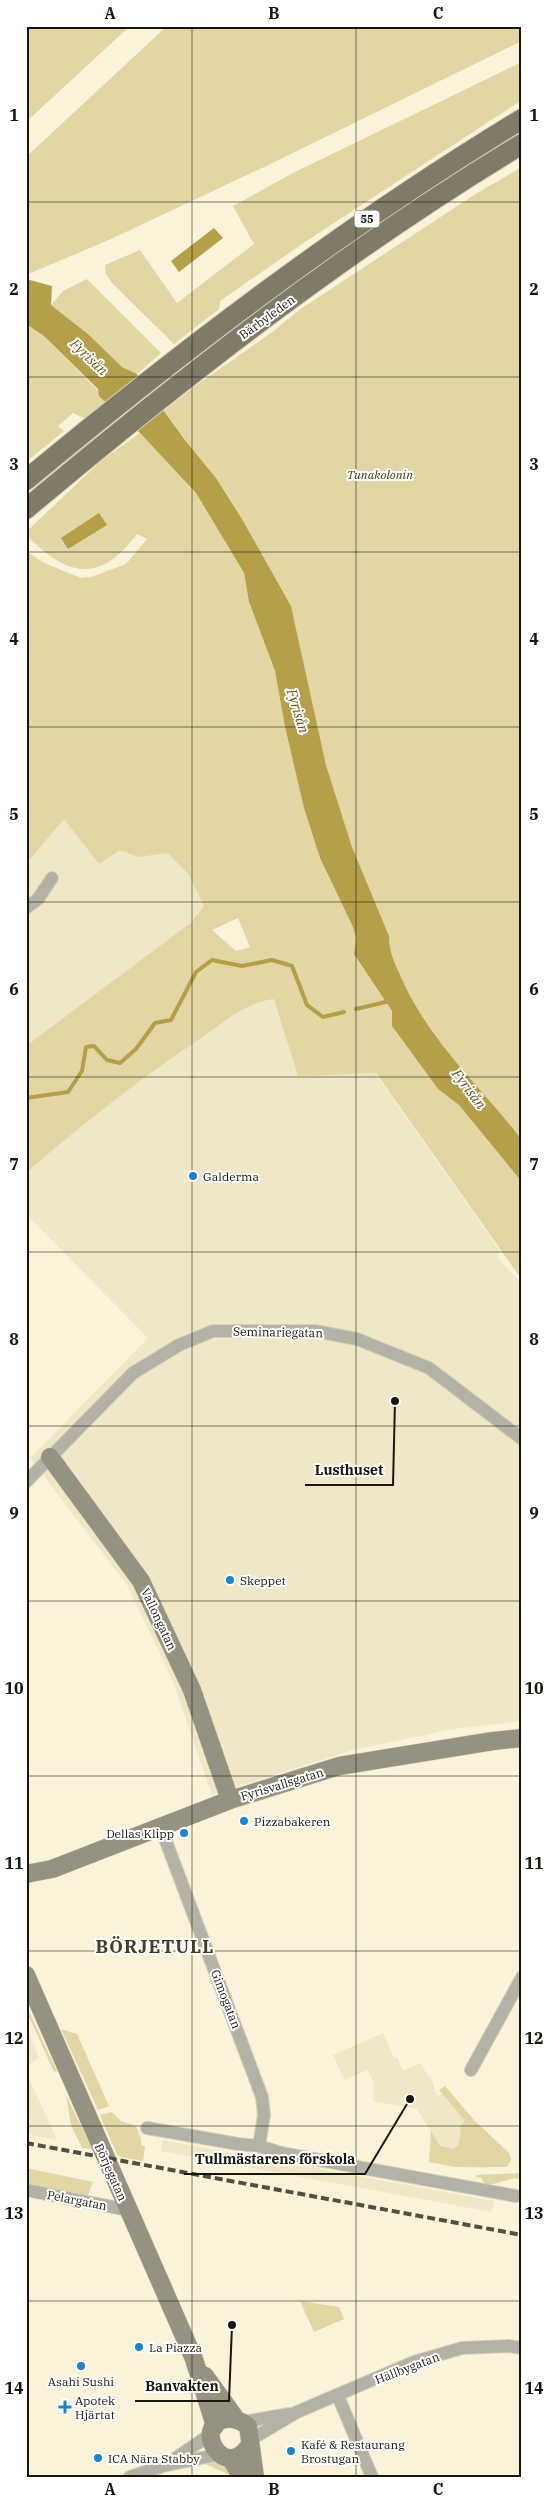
<svg xmlns="http://www.w3.org/2000/svg" width="548" height="2503" viewBox="0 0 548 2503" font-family="'IBM Plex Serif',serif">
  <style>
    .built { fill: #efe7c5 }
    .green { fill: #e2d6a4; fill-rule: evenodd }
    .water { fill: #b59f48 }
    .lines { fill: none; stroke-linecap: round; stroke-linejoin: round }
    .stream { stroke: #b59f48; stroke-width: 4 }
    .street-casing { stroke: #d6d0b8; stroke-width: 14 }
    .secondary-casing { stroke: #d6d0b8; stroke-width: 19 }
    .primary-casing { stroke: #d6d0b8; stroke-width: 22 }
    .street { stroke: #b4b2a7; stroke-width: 12 }
    .secondary { stroke: #969282; stroke-width: 18 }
    .primary { stroke: #807b68; stroke-width: 20 }
    .rail { stroke: #524f41; stroke-width: 4; stroke-dasharray: 8 4; stroke-linecap: butt }
    .grid { fill: none; stroke: #18160d; stroke-width: 1; stroke-opacity: 0.55 }
    .poi-dot { fill: #1886cf; stroke: #fff; stroke-width: 2 }
    .labels { text-anchor: middle; dominant-baseline: central; stroke-width: 4; stroke-linejoin: round; paint-order: stroke }
    .shield { fill: #fff; stroke: #5d5c56; stroke-width: 1 }
    .shield-label { font-size: 11px; font-weight: bold; fill: #18160d }
    .street-label { font-size: 12px; fill: #18160d; stroke: #fff }
    .park-label { font-size: 12px; font-style: italic; fill: #413711; stroke: #fff }
    .poi-label { font-size: 12px; fill: #18160d; stroke: #fff; text-anchor: start }
    .water-label { font-size: 14px; font-style: italic; fill: #645513; stroke: #fff }
    .district-label { font-size: 18px; font-weight: bold; letter-spacing: 1px; fill: #433e29; stroke: #fff }
    .leader { fill: none; stroke: #18160d; stroke-width: 2 }
    .callout-dot { fill: #18160d; stroke: #fff; stroke-width: 2 }
    .callout-label { font-size: 14px; text-anchor: middle; font-weight: bold; fill: #18160d; stroke: #fff; stroke-width: 4; stroke-linejoin: round; paint-order: stroke }
    .neatline { fill: none; stroke: #18160d; stroke-width: 2 }
    .grid-label { font-size: 16px; text-anchor: middle; font-weight: bold; fill: #18160d }
  </style>
  <rect width="100%" height="100%" fill="#faf3d9"/>
  <path class="built" d="M127,766l94,135 -195,145v-182l38,-45z
    M274,999l101,74 125,178 -3,7 25,25v438l-69,8 -100,21 -141,45 -40,-116 -45,-94 -97,-127 118,-120 -122,-124v-41l60,-52 93,-69 68,-46 13,-6z
    M26,2027l13,31 -13,8z
    M383,2033l11,25 3,-1 6,14 17,-8 14,21v7l4,5 4,-2 43,48 3,26 -33,-1 -26,-5 2,-31 -14,-22 -44,-8 1,-17 -6,-14 -24,10 -11,-25z
    M26,2072l31,68 -31,-6z
    M163,2140l331,61 -2,11 -331,-61z"/>
  <path class="green" d="M26,26h104l-104,96z
    M167,26h355v15l-260,127 -151,71 -85,36v-118z
    M522,62v38l-217,142 -85,59 -1,8 -45,35 -62,-61 -6,-9 -1,-9 35,-15 37,53 77,-59 -21,-38 62,-34z
    M522,167v973c-42,-53 -93,-99 -120,-161 -7,-15 -13,-27 -13,-43l-37,-89 -26,-82 -35,-159 -49,-87 -26,-41 -55,-65 33,-26 77,-54 28,-23 178,-117z
    M87,279l74,74 -24,21 -15,-7 -34,-33 -37,-29 12,-14z
    M26,324l18,12 64,65 -22,18 -13,-6 -15,13 6,5 -38,31z
    M140,433l56,60 48,80 5,29 26,69 10,56 19,81 16,50 33,69 3,11 -2,16 38,57v15l46,63 21,16 63,77v98l-146,-207 -78,3 -24,-77c-28,3 -50,23 -73,39 -61,41 -119,86 -175,135v-127l166,-124 12,-16 -15,-31 -21,-22 -30,4 -18,-7 -21,14 -35,-45 -38,45v-313l18,12 37,15 10,-1 35,-13 21,-25 -10,-5c-38,51 -70,42 -111,1v-3l76,-72zM238,918l12,29 -14,4 -24,-21z
    M26,2005l31,66 -3,1 -28,-62z
    M61,2029l16,5 32,72 -11,4z
    M445,2086l29,34 35,33 2,7 -4,7h-52l-26,-5 2,-31 9,15 13,3 5,-3 3,-14 -1,-6 5,-5 -26,-31z
    M66,2095l26,54 -10,-1 -11,-23z
    M112,2112l9,9 15,5 5,13v6l4,2 -2,14 -23,-4 -3,-3 -17,-39z
    M26,2168l67,14 -5,13 -62,-10z
    M522,2173v6c-14,-3 -23,7 -37,5l-4,-6 -5,-1v-2z
    M300,2301l39,6 5,12 -30,13z
    M215,2461l14,7 3,8 -31,-14z"/>
  <path class="water" d="M214,228l9,10 -44,34 -8,-11z
    M26,279l26,7 -1,19 37,29 34,33 15,7 47,65 32,39 26,41 49,87 35,159 26,82 37,89c0,16 6,28 13,43 27,62 79,108 120,161v42l-63,-77 -21,-16 -46,-63v-15l-38,-57 2,-16 -3,-11 -33,-69 -16,-50 -19,-81 -10,-56 -26,-69 -5,-29 -48,-80 -56,-60 -41,-37 -1,-7 -54,-53 -18,-12z
    M99,513l8,12 -39,24 -7,-11z"/>
  <g class="lines">
    <path class="stream" d="M356,1009l34,-8
      M26,1098l42,-6 14,-21 4,-24 8,-1 13,14 13,3 16,-14 19,-26 16,-3 25,-48 16,-12 30,6 30,-6 20,6 15,39 16,12 21,-5"/>
    <g class="street-casing">
      <path id="street" d="M26,908l12,-9 14,-21
        M26,1482l107,-109 46,-28 34,-14h102l42,8 72,29 93,71
        M161,1828l101,269 2,18 -5,31 22,7 235,43
        M471,2070l51,-93
        M147,2128l91,16 21,2
        M26,2190l102,20
        M338,2396l34,81
        M243,2422l46,-8
        M250,2440l47,-28 117,-50 48,-14 46,-2 14,2
        M170,2462l41,-28
        M130,2477l33,-11 57,-12"/>
    </g>
    <g class="secondary-casing">
      <path id="secondary" d="M50,1457l91,124 51,109 38,110
        M26,1874l26,-5 178,-69 109,-34 154,-25 29,-3
        M26,1975l168,384 21,67
        M205,2376l31,43
        M249,2446c-25,37 -58,-21 -23,-27 9,-1 15,2 22,7l7,51
        M230,2458l12,19"/>
    </g>
    <g class="primary-casing">
      <path id="primary" d="M26,480c158,-131 321,-255 496,-361
        M26,509c157,-132 320,-259 496,-365"/>
    </g>
    <use href="#street" class="street"/>
    <use href="#secondary" class="secondary"/>
    <use href="#primary" class="primary"/>
    <path class="rail" d="M26,2143l496,92"/>
  </g>
  <path class="grid" d="M192,26v2451M356,26v2451M26,202h496M26,377h496M26,552h496M26,727h496M26,902h496M26,1077h496M26,1252h496M26,1426h496M26,1601h496M26,1776h496M26,1951h496M26,2126h496M26,2301h496"/>
  <g class="poi-dot">
    <circle cx="193" cy="1176" r="5"/>
    <circle cx="230" cy="1580" r="5"/>
    <circle cx="244" cy="1821" r="5"/>
    <circle cx="184" cy="1833" r="5"/>
    <circle cx="139" cy="2347" r="5"/>
    <circle cx="81" cy="2366" r="5"/>
    <path d="M62.5 2399.5h5v5h5v5h-5v5h-5v-5h-5v-5h5z"/>
    <circle cx="291" cy="2451" r="5"/>
    <circle cx="98" cy="2458" r="5"/>
  </g>
  <g class="labels">
    <rect class="shield" x="354.5" y="210.5" width="25" height="17" rx="4"/>
    <g class="shield-label">
      <text x="367" y="219">55</text>
    </g>
    <g class="street-label">
      <text transform="translate(267 317) rotate(-36)">Bärbyleden</text>
      <text transform="translate(278 1332) rotate(1)">Seminariegatan</text>
      <text transform="translate(159 1619) rotate(65)">Vallongatan</text>
      <text transform="translate(282 1784) rotate(-17)">Fyrisvallsgatan</text>
      <text transform="translate(226 1999) rotate(69)">Gimogatan</text>
      <text transform="translate(111 2172) rotate(66)">Börjegatan</text>
      <text transform="translate(77 2200) rotate(11)">Pelargatan</text>
      <text transform="translate(407 2368) rotate(-21)">Hällbygatan</text>
    </g>
    <g class="park-label">
      <text x="380" y="474">Tunakolonin</text>
    </g>
    <g class="poi-label">
      <text x="203" y="1176">Galderma</text>
      <text x="240" y="1580">Skeppet</text>
      <text x="254" y="1821">Pizzabakeren</text>
      <text x="174" y="1833" text-anchor="end">Dellas Klipp</text>
      <text x="149" y="2347">La Piazza</text>
      <text x="81" y="2381" text-anchor="middle">Asahi Sushi</text>
      <text x="75" y="2400">Apotek<tspan x="75" dy="14">Hjärtat</tspan></text>
      <text x="301" y="2444">Kafé &amp; Restaurang<tspan x="301" dy="14">Brostugan</tspan></text>
      <text x="108" y="2458">ICA Nära Stabby</text>
    </g>
    <g class="water-label">
      <text transform="translate(89 357) rotate(44)">Fyrisån</text>
      <text transform="translate(298 711) rotate(73)">Fyrisån</text>
      <text transform="translate(469 1089) rotate(53)">Fyrisån</text>
    </g>
    <g class="district-label">
      <text x="155" y="1946">BÖRJETULL</text>
    </g>
  </g>
  <path class="leader" d="M395 1401L393 1485H305M410 2099L365 2174H184M232 2325L229 2401H135"/>
  <g class="callout-dot">
    <circle cx="395" cy="1401" r="5"/>
    <circle cx="410" cy="2099" r="5"/>
    <circle cx="232" cy="2325" r="5"/>
  </g>
  <g class="callout-label">
    <text x="349" y="1475">Lusthuset</text>
    <text x="275" y="2164">Tullmästarens förskola</text>
    <text x="182" y="2391">Banvakten</text>
  </g>
  <rect width="548" height="2503" fill="none" stroke="#ffffff" stroke-width="55"/>
  <rect x="28" y="28" width="492" height="2448" class="neatline"/>
  <g class="grid-label">
    <text x="110" y="19">A</text>
    <text x="274" y="19">B</text>
    <text x="438" y="19">C</text>
    <text x="14" y="121">1</text>
    <text x="534" y="121">1</text>
    <text x="14" y="295">2</text>
    <text x="534" y="295">2</text>
    <text x="14" y="470">3</text>
    <text x="534" y="470">3</text>
    <text x="14" y="645">4</text>
    <text x="534" y="645">4</text>
    <text x="14" y="820">5</text>
    <text x="534" y="820">5</text>
    <text x="14" y="995">6</text>
    <text x="534" y="995">6</text>
    <text x="14" y="1170">7</text>
    <text x="534" y="1170">7</text>
    <text x="14" y="1345">8</text>
    <text x="534" y="1345">8</text>
    <text x="14" y="1519">9</text>
    <text x="534" y="1519">9</text>
    <text x="14" y="1694">10</text>
    <text x="534" y="1694">10</text>
    <text x="14" y="1869">11</text>
    <text x="534" y="1869">11</text>
    <text x="14" y="2044">12</text>
    <text x="534" y="2044">12</text>
    <text x="14" y="2219">13</text>
    <text x="534" y="2219">13</text>
    <text x="14" y="2394">14</text>
    <text x="534" y="2394">14</text>
    <text x="110" y="2495">A</text>
    <text x="274" y="2495">B</text>
    <text x="438" y="2495">C</text>
  </g>
</svg>
